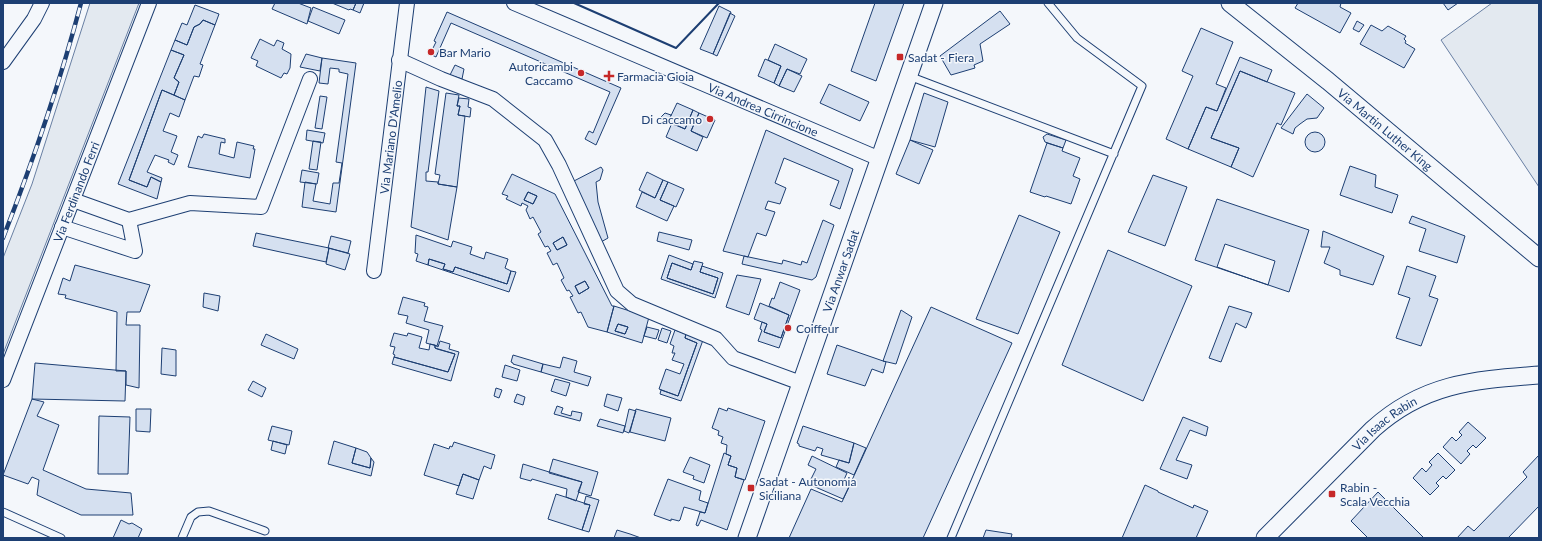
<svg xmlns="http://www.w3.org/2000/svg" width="1542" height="541" viewBox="0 0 1542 541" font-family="Lato,sans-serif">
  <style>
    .green { fill: #e3e9f0; stroke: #687fa3 }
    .building { fill: #d5e0f0; stroke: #1d3f73; fill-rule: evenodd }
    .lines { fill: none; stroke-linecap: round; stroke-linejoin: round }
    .service-casing { stroke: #1d3f73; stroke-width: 9 }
    .minor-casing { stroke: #1d3f73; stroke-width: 16 }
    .tertiary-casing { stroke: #1d3f73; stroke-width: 19 }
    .service { stroke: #f4f7fb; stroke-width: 7 }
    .minor { stroke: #f4f7fb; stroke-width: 14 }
    .tertiary { stroke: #f4f7fb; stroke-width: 17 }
    .rail-casing { stroke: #1d3f73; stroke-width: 4.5 }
    .rail { stroke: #f4f7fb; stroke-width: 3; stroke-dasharray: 9; stroke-linecap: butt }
    .wall { stroke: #1d3f73; stroke-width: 2 }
    .poi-dot { fill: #c62828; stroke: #f4f7fb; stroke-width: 1.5 }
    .labels { text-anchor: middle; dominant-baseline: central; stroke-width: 3; stroke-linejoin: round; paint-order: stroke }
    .poi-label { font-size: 12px; fill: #1d3f73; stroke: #f4f7fb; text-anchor: start }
    .street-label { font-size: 12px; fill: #1d3f73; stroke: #f4f7fb }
  </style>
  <rect width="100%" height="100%" fill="#f4f7fb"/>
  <path class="green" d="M90,3h49l-136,351v-96l29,-74z
    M1492,3h47v184l-98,-147z"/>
  <path class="building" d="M275,3h23l13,5 -4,16 -35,-15z
    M332,3h24l-3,7 -3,-1 -1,1z
    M356,3h8l-4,10 -7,-3z
    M875,3h29l-28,78 -25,-10z
    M1298,3h43l-1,4 11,6 -11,20 -45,-25z
    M1443,3h15l-10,7z
    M195,5l24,9 -4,11 -12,-5 -3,4 -6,3 -7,18 -12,-5 7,-17 5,2z
    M719,6l12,6 -18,42 -13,-5z
    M313,7l32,13 -6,14 -31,-13z
    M1000,11l10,13 -30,20 3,17 -9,4 1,3 -24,7 -11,-19z
    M447,12l174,76 -25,57 -11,-6 4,-8 4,2 17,-41 -159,-69 -15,34 -6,-3 6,-12 -2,-1z
    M730,13l5,3 -18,40 -4,-2z
    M203,20l12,5 -15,39 3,1 -4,12 -5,-1 -9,24 -11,-5 5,-13 -5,-4 10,-23 -13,-5 4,-10 12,5 7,-18 6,-3z
    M1357,21l7,4 -5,7 -6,-3z
    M1371,25l11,6 6,-5 18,10 -2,3 2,2 -1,2 10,6 -11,19 -44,-24z
    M1201,28l32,14 -17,42 10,4 -9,23 -11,-4 -18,42 -22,-10 27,-63 -11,-5z
    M260,39l14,7 3,-6 7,3 -2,6 9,5 -1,14 -3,6 -3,-1 -3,5 -25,-12 2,-5 -7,-3z
    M775,44l32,15 -7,15 -13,-5 -8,17 -5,-3 7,-17 -13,-6z
    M171,50l13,5 -10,23 5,4 -5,13 -12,-5 -33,90 18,7 4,-10 10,5 -4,17 -39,-15z
    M306,54l16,4 -2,13 -20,-4z
    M1240,57l32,13 -5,12 -27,-11 -29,67 28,10 -8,19 -43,-18 18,-42 11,4z
    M322,58l34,5 -20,149 -34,-5 3,-25 11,2 -3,17 17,3 3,-21h6l3,-20 -6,-1 12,-88 -9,-2v-3l-9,-1 -2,16 -9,-1z
    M765,59l16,7 -7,17 -16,-7z
    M455,65l9,4 -2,10 -12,-4z
    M787,69l15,7 -8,16 -15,-6z
    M1240,71l55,22 -14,32 -4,-2 -24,54 -22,-10 8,-19 -28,-10z
    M829,84l40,18 -9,19 -40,-18z
    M426,87l13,4 -11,81h-2v9l12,1v2l19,3 -9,53 -37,-13z
    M162,90l23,10 -6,17 -9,-4 -7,18 14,5 -6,16 7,3 -4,10 -6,-3 1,-2 -14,-5 -8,17 15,6 -1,4 -10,-5 -4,10 -18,-7z
    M446,93l13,2 -2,11h3l-2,9 7,1 -8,71 -19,-3 2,-9 -5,-1z
    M924,93l24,9 -13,45 -25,-7z
    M1307,94l17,14 -7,10 -10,1 -7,5 -5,4 -2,6 -12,-6z
    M320,96l7,1 -5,32 -7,-1z
    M459,98l10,1 -1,8 3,1 -1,9 -12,-2 2,-9h-3z
    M677,103l16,7 -8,19 -17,-7z
    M693,110l6,3 -8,18 12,6 -6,14 -31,-14 6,-14 13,6z
    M665,113l6,2 -3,7 -8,-4z
    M699,113l16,7 -8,18 -16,-7z
    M307,130l18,3 -2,10 -17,-3z
    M766,130l87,39 -13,40 -10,-4 9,-24 -55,-23 -9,25 11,5 -6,16 -12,-3 -3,8 10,3 -9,24 -9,-3 -9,24 -25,-6z
    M1305 142a10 10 0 1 1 20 0a10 10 0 1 1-20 0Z
    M204,134l21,5v4l-4,-1 -2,12 15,4 3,-16 17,4 -1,3h2l-5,29 -62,-11 10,-31 4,2z
    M1047,134l19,6 -3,8 -18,-6 -2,-5z
    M910,140l23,10 -14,34 -23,-10z
    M313,141l8,1 -4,28 -8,-1z
    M1047,143l16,5 -1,3 18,7 -7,18 7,3 -9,25 -25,-8 -1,1 -15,-5z
    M1350,166l26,9 -1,12 23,8 -6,18 -52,-18z
    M601,167l2,3 -3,10 -4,2 2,20 10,36 -7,4 -29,-60z
    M302,170l17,3 -2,11 -17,-2z
    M647,172l16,8 -8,18 -16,-8z
    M512,174l43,20 57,112h2l-7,26 -19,-5 -7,-15 -3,1 -8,-16 3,-1 -4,-6 -2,1 -6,-11 3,-2 -7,-15 -4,2 -6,-12 4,-2 -3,-5 -3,1 -7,-13 3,-2 -8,-15 -3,2 -4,-9 2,-4 -6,-3 -1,3 -15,-7 2,-3 -6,-2zM528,192l9,4 -4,8 -9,-4zM563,237l4,8 -10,5 -4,-7zM585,281l4,7 -10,6 -4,-8z
    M1153,175l34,12 -22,59 -37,-14z
    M663,180l5,2 -8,18 14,6 -7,15 -31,-14 6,-15 13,6z
    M668,182l16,7 -8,18 -16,-7z
    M528,192l9,4 -4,8 -9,-4z
    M1217,199l92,31 -20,62 -94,-32z
    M1019,215l41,17 -42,102 -42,-15z
    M1412,216l53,20 -8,27 -38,-12 7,-22 -17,-6z
    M823,220l11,5 -18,52 -4,3 -70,-16 2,-8 38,8 1,-4 18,5 1,-4 5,2z
    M1323,231l61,25 -11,29 -33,-10v-5l-16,-7 6,-16h-9z
    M659,232l33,8 -3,10 -32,-9z
    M256,233l73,15 -3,14 -73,-16z
    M416,235l35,12 2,-6 19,6 -2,7 14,5 2,-7 22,7 -3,9 6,3 -4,13 -52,-17 -2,5 -10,-3 2,-5 -16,-5 -1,6 -12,-4 2,-7 -3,-1z
    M331,236l20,5 -3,12 -20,-5z
    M563,237l4,8 -10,5 -4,-7z
    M1225,244l50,17 -7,24 -51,-18z
    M329,248l21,6 -5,16 -19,-6z
    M1108,250l84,36 -49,115 -81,-36z
    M669,255l24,9 -2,6 -19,-7 -5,15 46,16 5,-16 -18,-6 2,-6 21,7 -8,25 -54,-19z
    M429,259l16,5 -2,5 10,3 2,-5 52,17 4,-13 5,1 -7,20 -81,-27z
    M694,261l9,2 -3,9 18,6 -5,16 -46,-16 5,-15 19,7z
    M75,265l75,20 -10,27h-13l-1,13h14l-1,63 -13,-3v-14h-10l1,-59 -52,-14 1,-3 -8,-1 5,-16 7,3z
    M1407,266l29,10 -7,20 9,3 -17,47 -25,-8 14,-40 -12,-4z
    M737,275l24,4 -12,36 -23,-8z
    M585,281l4,7 -10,6 -4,-8z
    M780,282l20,8 -21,58 -21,-7 4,-11 -2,-1 2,-7 5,2 -3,8 17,6 8,-23 -20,-9 3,-8 2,1z
    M204,293l16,3 -2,15 -15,-4z
    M403,297l22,6 -1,3 4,1 -4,14 19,5 -6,20 -11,-3 3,-13 -23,-7 2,-7 -10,-2z
    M760,303l29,12 -8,23 -17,-6 3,-8 -13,-5z
    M614,306l35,11 -7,26 -35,-11zM618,324l10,3 -3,7 -10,-3z
    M1229,306l23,7 -6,15 -10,-5 -15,39 -12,-4z
    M931,307l81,36 -89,195h-134l22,-49 31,13z
    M901,310l11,7 -16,47 -13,-3z
    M618,324l10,3 -3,7 -10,-3z
    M647,327l12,3 -3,9 -12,-3z
    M662,328l9,3 -4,12 -9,-3z
    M675,330l11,4 -1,4 12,5 -19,53 -19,-7 7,-20 14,5 4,-10 -12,-4 3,-7h-3l2,-7 -4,-2z
    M394,333l13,3 1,-3 14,4 -3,11 10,2 1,-6 5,1v3l2,1 18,5 -7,18 -54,-15 1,-2 -2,-1 2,-7 -5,-1z
    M266,334l32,15 -4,10 -33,-14z
    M686,334l17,6 -22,61 -21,-7 1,-4 17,6 19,-53 -12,-5z
    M440,341l10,3 -1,5 10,3 -8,29 -59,-17 2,-7 54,15 7,-18 -20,-6v-3l3,2z
    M837,345l49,17 -3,11 -11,-4 -7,17 -38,-12z
    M162,348l14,2v26l-15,-2z
    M513,355l30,9 -2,8 -28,-8v-1l-2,-1z
    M563,357l14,4 -3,11 17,5 -3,9 -47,-14 2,-8 17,4z
    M35,363l91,8 -1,30 -93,-2z
    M505,365l15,5 -3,11 -15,-4z
    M555,379l15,4 -4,13 -15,-5z
    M253,381l13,7 -4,9 -14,-7z
    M496,388l6,2 -3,8 -5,-2z
    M517,394l8,3 -2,8 -9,-3z
    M607,394l15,4 -4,13 -14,-5z
    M32,399l12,3 -7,14 22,9 -16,45 43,19 45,4 2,22h-52l-44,-20 2,-15 -7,-3 -4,7 -25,-9z
    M557,406l6,2 -2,5 10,3 1,-5 10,2 -2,8 -26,-7z
    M719,408l8,3 1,-3 37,13 -20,59 -10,-3 2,-9 -9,-3 3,-9 -5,-2 1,-9 -6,-2 2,-6 -5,-2 1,-4 -7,-3z
    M136,409h15l-1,23 -14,-1z
    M629,409l7,2 -7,22 -5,-2z
    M636,409l35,9 -6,23 -35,-9z
    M99,416l31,1 -2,57h-30z
    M1183,417l25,10 -2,9 -16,-6 -14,30 16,5 -5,14 -27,-10z
    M600,419l25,7 -2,7 -26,-7z
    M1468,422l18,16 -10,10 -3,-3 -6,6 3,3 -9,10 -18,-17 9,-10 4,4 6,-6 -3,-3z
    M272,426l20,5 -3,14 -21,-5z
    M803,426l51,17 -5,20 -28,-8 2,-6 -6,-2 -2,4 -16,-5v-2l-2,-1z
    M273,441l14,4 -2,9 -14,-4z
    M334,441l22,7 -4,15 18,5 1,-10 3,4 -3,14 -43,-12z
    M454,442l41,13 -4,14 -7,-3 -5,14 -16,-6 -4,12 -35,-11 10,-31 15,5 1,-3 2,1z
    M854,443l12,5 -12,27 -18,-8 3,-7 10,3z
    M356,448l11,4 4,6 -1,10 -18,-5z
    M724,453l7,3 -3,9 9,3 -2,9 9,3 -17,50 -26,-10 -3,6 -2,-1 4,-13 5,1z
    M1438,453l17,17 -9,9 -3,-3 -7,7 3,3 -9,9 -17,-17 9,-10 4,4 6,-7 -3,-3z
    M1539,455v51l-31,32h-51l11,-12 6,5 53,-54 -4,-5z
    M812,456l35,17 -4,9 7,3 -7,14 -30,-13 1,-4 -4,-1 6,-12 -8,-4z
    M690,457l20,8 -6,18 -11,-4 1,-3 -11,-4z
    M553,459l45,13 -7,24 -13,-4 4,-10 -33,-9z
    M523,464l59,18 -6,19 -10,-4 1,-8 -35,-10 -1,2 -11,-3z
    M463,474l16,6 -6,19 -17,-5z
    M668,479l33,12 -2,9 9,3 -3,10 -21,-6 -4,13 -1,1 -8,-2v2l-17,-6z
    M1145,485l13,6v1l35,16 1,-3 14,6 -12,27h-74z
    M1378,492l46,46h-56l-17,-17z
    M556,494l34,11 -8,25 -34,-11z
    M586,496l13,4 -10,32 -7,-2 8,-25 -6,-1z
    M121,520l8,4 3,-1 10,6 -4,9h-25z
    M617,530l13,4 11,4h-27z
    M986,530l26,4 -1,4h-28z"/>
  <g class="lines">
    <g class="service-casing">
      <path id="service" d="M909,76l205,78
        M3,512l58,26
        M182,538l9,-21 7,-5 11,-1 56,20
        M951,538l191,-452 -65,-48 -29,-35"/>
    </g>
    <g class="minor-casing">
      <g id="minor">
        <path id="s1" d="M514,3l366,156"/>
        <path d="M399,60l42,19 52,20 52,41 14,25 58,126 15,13 84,35 17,19 68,25"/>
        <path d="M3,62l31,-43 8,-16"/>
        <path d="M73,200l56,20 61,-17 71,4 49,-128"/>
        <path d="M62,227l73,24 -6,-31"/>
        <path id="s2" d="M374,271l33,-268"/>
        <path id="s3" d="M3,380l146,-377"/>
      </g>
    </g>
    <g class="tertiary-casing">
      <g id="tertiary">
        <path id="s4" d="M1230,3l98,78 211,177"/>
        <path id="s5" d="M747,538l187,-535"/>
        <path id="s6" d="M1265,538l108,-109c51,-46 101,-49 166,-54"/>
      </g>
    </g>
    <use href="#service" class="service"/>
    <use href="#minor" class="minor"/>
    <use href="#tertiary" class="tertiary"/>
    <g class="rail-casing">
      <path id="rail" d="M3,238c30,-77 57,-155 78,-235"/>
    </g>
    <use href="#rail" class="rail"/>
    <path class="wall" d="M574,3l102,45 43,-45"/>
  </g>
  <g class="poi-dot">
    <circle cx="431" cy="52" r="4"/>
    <rect x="896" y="53" width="8" height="8" rx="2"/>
    <circle cx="581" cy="73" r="4"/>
    <path d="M607 70h4v4h4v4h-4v4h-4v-4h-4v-4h4z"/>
    <circle cx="710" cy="119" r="4"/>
    <circle cx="788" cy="328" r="4"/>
    <rect x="747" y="484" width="8" height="8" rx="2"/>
    <rect x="1328" y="490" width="8" height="8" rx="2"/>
  </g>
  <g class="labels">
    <g class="poi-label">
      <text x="439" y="52">Bar Mario</text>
      <text x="908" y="57">Sadat - Fiera</text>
      <text x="573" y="66" text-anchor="end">Autoricambi<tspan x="573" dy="14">Caccamo</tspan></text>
      <text x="617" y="76">Farmacia Gioia</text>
      <text x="702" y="119" text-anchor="end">Di caccamo</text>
      <text x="796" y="328">Coiffeur</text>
      <text x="759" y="481">Sadat - Autonomia<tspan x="759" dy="14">Siciliana</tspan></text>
      <text x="1340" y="487">Rabin -<tspan x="1340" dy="14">Scala Vecchia</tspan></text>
    </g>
    <g class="street-label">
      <text stroke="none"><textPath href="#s1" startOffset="271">Via Andrea Cirrincione</textPath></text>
      <text stroke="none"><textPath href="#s4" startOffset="200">Via Martin Luther King</textPath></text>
      <text stroke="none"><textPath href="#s2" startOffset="135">Via Mariano D'Amelio</textPath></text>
      <text stroke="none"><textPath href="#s3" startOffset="202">Via Ferdinando Ferri</textPath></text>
      <text stroke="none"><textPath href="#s5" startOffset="283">Via Anwar Sadat</textPath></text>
      <text stroke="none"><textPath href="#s6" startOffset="166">Via Isaac Rabin</textPath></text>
    </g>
  </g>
  <rect width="1542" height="541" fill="none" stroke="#1d3f73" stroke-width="8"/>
</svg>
